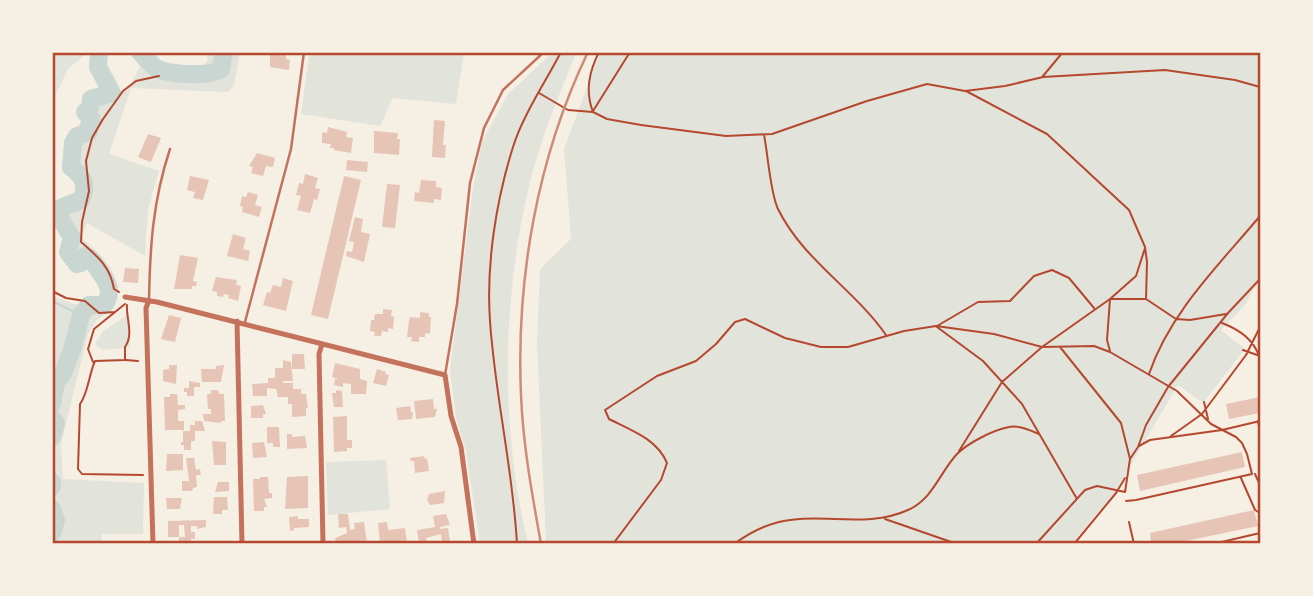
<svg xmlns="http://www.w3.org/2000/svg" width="1313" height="596" viewBox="0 0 1313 596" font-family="Figtree,sans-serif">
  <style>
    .green { fill: #e2e4dc }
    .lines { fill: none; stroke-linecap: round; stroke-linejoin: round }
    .stream { stroke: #c9d6d2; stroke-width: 2.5 }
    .river { stroke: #c9d6d2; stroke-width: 18 }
    .building { fill: #e6c5b7 }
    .path { stroke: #b5482f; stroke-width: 2 }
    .service { stroke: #c5725c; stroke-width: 2.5 }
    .minor { stroke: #c5725c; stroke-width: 5 }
    .rail { stroke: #cf8b77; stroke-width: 2.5 }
    .neatline { fill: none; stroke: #b5482f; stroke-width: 2.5 }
  </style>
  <rect width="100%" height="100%" fill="#f6efe4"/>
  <path class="green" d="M53,52l34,1 -19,16 -15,31z
    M319,52l145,1 -8,51 -63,-6 -13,28 -79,-12 8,-58z
    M205,53h35l-6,32 -6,7 -97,-4 -22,66 50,17 -11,39 -3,46 -58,-33 -5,15c11,10 29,25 33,40 3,9 0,20 -1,29l-18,14 -8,13 -27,110 2,35 81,4 -1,51h-41l-1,9 -48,1v-248l27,10 19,-7 5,-15 -13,-13 -8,-2 -4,2c-18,-9 -9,-21 -14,-35 -3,-9 -8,-17 -12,-26l3,-4 10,-1 14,-6c7,-16 6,-22 -7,-35l6,-24 8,-1 7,-14 2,-24 12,-1 7,-10 12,1 20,-37c17,19 32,16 55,17l6,-12z
    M552,53h24c-19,47 -39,95 -50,146 -24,110 -25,234 2,344l-48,1 -14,-93 -10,-33 -6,-49 23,-181 9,-46 26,-48z
    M600,53h660v230l-5,2 -9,19 -25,26 24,19 -42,54 -25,-18 -64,108 -42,50h-526l-9,-200 3,-74 31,-30 -7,-90z
    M126,316l4,3v28l-26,3 -7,-3 -1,-5 7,-11z
    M386,460l4,49 -62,6 -2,-53z"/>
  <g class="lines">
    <path class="stream" d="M52,301l29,14"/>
    <path class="river" d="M140,52c5,6 10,12 16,16 13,7 53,9 65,1l3,-17
      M52,404l4,-22 7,-9 9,-23 9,-35 8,-10h15c11,-15 2,-24 -7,-37 -4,-7 -5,-10 -12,-12l-4,7 -4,1 -9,-12 4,-14 -16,-27 2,-2 23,-9c7,-15 3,-23 -10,-33l2,-24 4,-7 12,-4 -1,-4 4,-8 -7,-8 5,-4 1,-9 21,-6 -14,-26 1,-15
      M52,418l4,5 -4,14
      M52,482v5
      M52,509l4,11 -4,13"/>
  </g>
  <path class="building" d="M270,52h16v7l4,1 -1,10 -19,-3z
    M434,120l11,1 -2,24h3l-1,13 -13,-1z
    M328,127l19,5 -1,5 7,1 -2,15 -17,-3v-2h-4l1,-4 -9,-1v-11l5,1z
    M374,131l24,2 -1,6h3l-1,16 -25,-2z
    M148,134l13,4 -10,24 -13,-5z
    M257,153l18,5 -2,9 -7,-1 -3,10 -12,-3 2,-6 -4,-1z
    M347,160l21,2 -1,10 -21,-2z
    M305,174l13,4 -3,10 5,1 -3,11 -3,-1 -4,14 -13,-3 4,-14 -5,-1 3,-12 4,1z
    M190,176l19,4 -6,20 -10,-2 2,-6 -8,-2z
    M344,176l17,4 -33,139 -17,-4z
    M421,180l15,1v6l6,1 -1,12 -7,-1v4l-20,-2 1,-9 4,1z
    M387,184l13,1 -5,43 -13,-1z
    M248,192l10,3 -3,10 7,2 -3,10 -17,-5 1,-5 -3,-1 2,-10 4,1z
    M355,217l8,2 -2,13 9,2 -6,28 -18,-6 1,-5 5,1 2,-10 -5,-1z
    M233,234l13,4 -3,11 7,2 -2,10 -21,-5z
    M180,255l18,3 -5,23 4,1 -1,4h-4v3h-18z
    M125,268l14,1 -1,14 -15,-1z
    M216,277l21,3 -1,5 5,1 -3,15 -10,-3 1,-3 -5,-1 -1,3 -6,-1v-4l-5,-1z
    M283,278l10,3 -7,30 -23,-6 4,-13 3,1 3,-8 8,2z
    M383,309l9,1 -1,6 3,1 -1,12 -5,-1v4l-6,-1 -1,5h-7l1,-4 -5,-1 1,-11h3l1,-6h8z
    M420,312l9,1v4h2l-1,17 -5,-1v4h-6v5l-8,-1 1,-4h-5l2,-17 1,-3 10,1z
    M169,315l12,3 -6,24 -14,-3z
    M292,354h12l1,15h-13z
    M283,360l8,2 2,19h-10v2h10v6h8v5h5l2,14h-2v8l-14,1v-13h-4v-7h-10l-2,-8 -9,-1v8h-14l-1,-12 16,-1v-5h7v-10h8z
    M335,363l25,6v10l7,2 -1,13h-15v-10l-8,-1v4l-9,-2 1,-6h3l-6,-2z
    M169,365h8l-1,19 -13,-3v-11l6,-1z
    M224,365l-3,17h-19l-1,-13h15v-3z
    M377,369l9,3 -1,2 4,1 -3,11 -13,-3z
    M189,381l11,2v4h-6v9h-7v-4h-3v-4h5z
    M211,390h7l1,4h5l1,27h-4v2l-17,-2 -1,-7h8v-5h-3l-1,-15h4z
    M336,390l6,1 1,16h-9l-2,-14h4z
    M170,394h7l1,11h7v4l-7,1v11h6v9h-19l-1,-33h6z
    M1260,397v16l-31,6 -3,-15z
    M433,399l1,10h3l-2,8 -19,2 -2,-18z
    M263,405l3,9h-3v4h-12v-12z
    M410,406l1,6h2l-1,7 -14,1 -2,-12z
    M347,416v24h5v8h-5v3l-13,1 -1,-35z
    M195,421h7l3,10h-10v10h-4v9h-7v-5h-3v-3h2v-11h7v-6h5z
    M267,427h12l1,20h-7v-4h-6z
    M287,434h5v3l13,-1 2,12 -20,1z
    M212,441l14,1v23h-12z
    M264,442l3,15 -14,1 -1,-15z
    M1242,452l3,15 -105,24 -3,-16z
    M167,454h16v16l-17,1z
    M424,456l1,3 2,-1 2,13 -14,2 -1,-12h-3l-1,-3z
    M186,458h8l2,12 4,-1 1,6h-5l1,12 -4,1 -1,3h-10v-10h7z
    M308,476v32l-23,1 2,-32z
    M260,477h8l1,16h3v5l-8,1 3,8h-3v4h-10l-1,-32h7z
    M218,482h11v9l-14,1z
    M445,491l-1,12 -14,2 -3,-5 2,-6z
    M214,497h13l1,13h-6v4h-9z
    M166,498h16l-2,11h-13z
    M1254,510l4,16 -82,17h-25l-1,-10z
    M338,514h10l2,16 5,-1 -1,-6 10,-1 3,21h-31l-1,-5 12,-5 -1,-6 -7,1z
    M446,514l4,11 -10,2v2l8,-1 2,14 -8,1 -1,-9 -15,4 1,5h-8l-2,-13 18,-3 -2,-11z
    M298,516v3h11v8l-15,1v2l-4,1 -1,-14z
    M206,520v7l-9,2v-3h-6v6h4v7h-4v3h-12v-5h6l-1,-12h-5v12h-11v-16z
    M387,522l1,8 17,-2 2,14 -27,1 -2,-20z"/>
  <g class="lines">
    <path class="path" d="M1043,76l20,-24
      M966,91l81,43 82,76 16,37 2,15 -1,37
      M539,93l29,17 25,2 14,7 34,6 85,11 46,-2 95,-33 60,-17 38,7 40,-5 38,-9 122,-7 70,10 25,7
      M593,111l37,-59
      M593,112c-8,-21 -4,-40 6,-60
      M764,135c4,19 6,57 14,74 25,51 76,80 108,126
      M52,291l14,7 19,3 14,12 16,-1
      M119,292l-5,-3c-4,-23 -17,-33 -33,-47l1,-20 7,-31 -3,-30 6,-23 11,-19 20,-28 13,-10 23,-5
      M127,305c-1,14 7,29 -2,42v13l-30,1c-6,13 -7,33 -15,43l-2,65 4,5 61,1
      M1222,323c16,6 31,15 37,33
      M937,326l41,-24 32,-1 24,-25 18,-6 17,8 25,30
      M937,327l46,34 39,43 55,95
      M1060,347l61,76 9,36
      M1243,350l17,6
      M1110,351l-3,-11 3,-41h36l30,20 14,1 36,-6
      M126,360l12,1
      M93,362l-5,-13 6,-20 31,-25
      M1149,374c21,-62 70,-109 111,-158
      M1204,402l4,17
      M1260,423l-2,-2 2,11
      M1171,436l31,-22 44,-59 14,-28
      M1139,446l11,-6 72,-10 38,-9
      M959,451l43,-69 40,-35 68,-48 26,-23 9,-28
      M1255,474l5,11
      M1241,478l14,32 5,3
      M885,519l72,25
      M1129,522l5,22
      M517,544c-4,-75 -22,-148 -27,-223 -4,-56 6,-120 23,-174 9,-30 33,-66 48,-95
      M613,544l48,-64 6,-17c-10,-24 -36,-33 -58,-44l-4,-9 52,-34 39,-15 20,-17 19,-22 10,-3 40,19 36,9h27l56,-16 32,-5 58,8 48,13 52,-1 16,6 67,39 34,33 25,13 6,6 5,11 5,20 -116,26 -10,1
      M734,544c11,-8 25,-16 38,-20 44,-14 92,6 136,-14 25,-11 32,-38 49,-56 11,-11 36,-24 52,-27 10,-2 21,3 30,7
      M1036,544l49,-54 12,-4 28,6 5,-33 8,-12 8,-22 22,-38 60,-74 32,-34
      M1074,544l42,-51 9,-15
      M1213,544l47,-11"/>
    <path class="service" d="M149,300c1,-54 4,-100 21,-151
      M245,322l46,-173 13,-97
      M445,375l12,-71 13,-121 14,-55 19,-38 41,-38"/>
    <path class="minor" d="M125,297l32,5 288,73 6,41 10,31 13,97
      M149,300l-3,8 7,236
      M237,321l5,223
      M322,344l-3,10 4,190"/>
    <path class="rail" d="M541,544c-9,-50 -18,-99 -20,-149 -5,-116 16,-237 67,-343"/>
  </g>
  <rect width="1313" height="596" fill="none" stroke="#f6efe4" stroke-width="108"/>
  <rect x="54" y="54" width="1205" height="488" class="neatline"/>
</svg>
